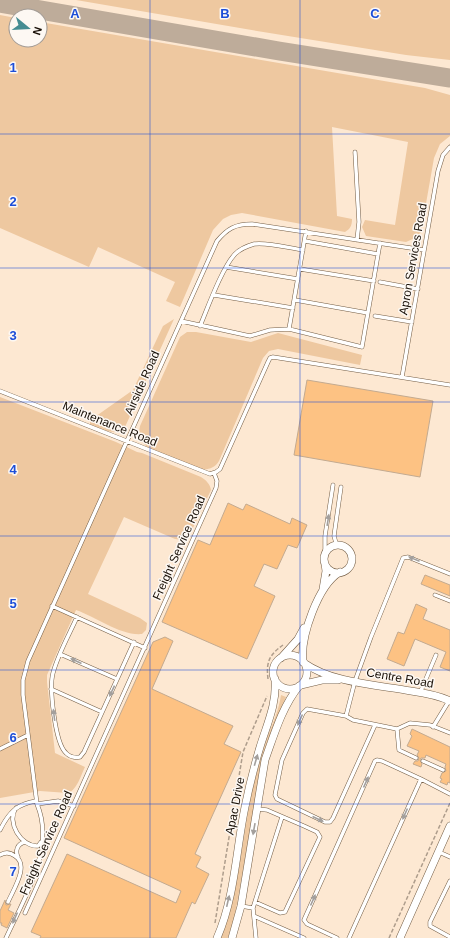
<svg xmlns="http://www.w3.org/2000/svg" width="450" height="938" viewBox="0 0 450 938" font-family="Arial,sans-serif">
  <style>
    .green { fill: #eec8a0 }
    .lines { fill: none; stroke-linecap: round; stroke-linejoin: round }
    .taxiway { stroke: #beac9a; stroke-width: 19 }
    .building { fill: #fdc283; stroke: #c3aa90 }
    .service-casing { stroke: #745e46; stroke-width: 4.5 }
    .minor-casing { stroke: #745e46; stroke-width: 8 }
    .path { stroke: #ae9d8c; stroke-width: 1.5; stroke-dasharray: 4 2; stroke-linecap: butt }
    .service { stroke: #fff; stroke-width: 3.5 }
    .minor { stroke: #fff; stroke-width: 7 }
    .oneway { fill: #a39f9c }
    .grid { fill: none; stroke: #1d4ed8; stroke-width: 1; stroke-opacity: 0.55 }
    .labels { text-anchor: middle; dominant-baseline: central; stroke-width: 3; stroke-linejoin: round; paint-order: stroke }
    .street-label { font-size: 12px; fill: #191007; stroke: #fdf8f3 }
    .grid-label { font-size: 13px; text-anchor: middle; font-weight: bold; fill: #1d4ed8; stroke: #fdf8f3; stroke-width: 3; stroke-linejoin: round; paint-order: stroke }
  </style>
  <rect width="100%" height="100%" fill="#fde8d2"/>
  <path class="green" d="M76,0h374v60l-44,-5 -149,-24z
    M0,15l16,3v22h24v-18l385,66 25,7v41l-10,8 -6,14 -13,74 -6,6 -9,4 -40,-6 -4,-9 3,-7 30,5 13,-83 -76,-15 5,89 15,3c0,7 -2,10 -7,13l-103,-19 -11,2 -8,4 -10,11 -33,77 -14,-6 9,-19 -77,-35 -9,20 -89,-39z
    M174,319l-49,108c-12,9 -22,3 -35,-2v-3l2,-3 41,-29 30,-64z
    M187,332h9l55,10 27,-9 84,22 -2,10 -82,-16 -9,2 -6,7 -44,103c-4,7 -11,9 -18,8 -11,-5 -48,-16 -55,-23 -6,-6 -8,-12 -6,-20l40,-89z
    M0,397l116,45 21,10 5,1 59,24c5,3 9,7 10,13l-20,42 -7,8 -9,-1 -51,-22 -36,77 52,24 7,5 -1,7 -4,4c-21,2 -46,-17 -66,-24l-29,65v7l8,71 30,14c-4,8 -8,23 -17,26l-28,-2 -40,7z
    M281,695l5,2 -19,46 -4,14 -28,158 -7,23h-7c19,-50 21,-104 33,-155 4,-16 9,-31 14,-47 5,-13 11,-27 13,-41z"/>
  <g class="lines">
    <path class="taxiway" d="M0,3l279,48 171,27"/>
  </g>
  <path class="building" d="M307,380l126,21 -13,76 -126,-22z
    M228,503l15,7 3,-6 44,20 2,-6 15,7 -10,23 -9,-3 -11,24 -13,-5 -10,22 21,10 -28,63 -85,-37 36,-82 12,5z
    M425,575l25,10v11l-29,-12z
    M416,604l11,5 -4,10 27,11v41l-10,-4 6,-15 -31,-13 -11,27 -17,-7 11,-27 6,2z
    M165,637l8,4 -21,48 81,37 -9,18 17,8 -46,102 6,3 -5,10 13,7 -14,30 -3,-2 -16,36h-136l1,-2 -10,-4 36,-78 109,49 5,-12 -117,-53 89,-196z
    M412,729l38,18v36l-2,-1 -1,3 -7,-3 2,-3 -2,-1 2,-5 4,-2 -1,-4 1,-3 -20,-9 -1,3h-4l-1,2 2,4 -1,3 -8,-3 2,-3h3l1,-3 -2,-3 2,-4 -12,-5 5,-10 -2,-2z
    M5,900l1,5 5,-1 -3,6 6,3 -7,15 -6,-3 1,-2h-2v-12z"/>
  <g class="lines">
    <g class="service-casing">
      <path id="service" d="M355,152l4,70 -2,18
        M306,231l-17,98 73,18 18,-104
        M305,241l73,13
        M226,267l72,12
        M300,269l74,12
        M380,282l38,7
        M214,295l79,13
        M295,300l73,13
        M375,316l37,6
        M181,321l69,15 20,-6 19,-1
        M200,326c8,-19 22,-58 35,-72 5,-5 12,-8 19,-10 14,-2 35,4 49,6
        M402,377l36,-206 5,-16 7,-8
        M0,391l210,83 6,-2 4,-3 48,-107 2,-4 3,-1 177,28
        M341,546l-5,-3 -2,-7 7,-49
        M325,555v-19l8,-51
        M435,595l15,6
        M52,606l93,42
        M77,617c-8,18 -19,37 -24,56 -4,15 2,70 13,80 4,4 9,5 14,4l4,-5 50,-110
        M60,654l57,25
        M51,689l51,23
        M420,693l16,-38
        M346,716l9,-35 16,-44 32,-79 5,-1 42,17
        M375,725l-42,93 -3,4h-5l-48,-23 -2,-4 7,-35 21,-47 4,-4 39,7 7,4 44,9 13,-6 20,2 20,8
        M433,727l16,-26
        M397,729l2,21 17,8
        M0,749l28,-14
        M423,761l20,9
        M37,804l21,-3 16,5
        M16,808c-10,14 5,39 22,38l3,-4
        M0,830c9,-18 17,-26 36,-29
        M439,852l11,5
        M0,855c5,-3 10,-3 15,1 15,9 -2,34 -7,46
        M18,857c-3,-6 -1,-13 7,-15
        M450,881l-20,41v4l20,11
        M255,902l25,11 5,-1 35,-75 -3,-5 -13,-6 -37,-16 -9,-1
        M241,906l12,2 3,30
        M253,908l29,-91
        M25,913l191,-425 1,-7 -3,-8
        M254,916l50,22
        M6,938c18,-40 50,-89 31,-134l-14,-109v-15l5,-19 189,-420c10,-12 18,-17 35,-17l172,26
        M337,938l-30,-14 -3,-4 71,-159 2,-1 5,1 39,18 29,15
        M349,938l72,-159"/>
    </g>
    <g class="minor-casing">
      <path id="minor" d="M324 559a14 14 0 1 1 28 0a14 14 0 1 1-28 0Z
        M323,589l3,-18 -1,-7
        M273 672a17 17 0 1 1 34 0a17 17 0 1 1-34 0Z
        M281,658l17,-19 6,-11
        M303,662c-3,-25 15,-77 37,-90
        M304,663c28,20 74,22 107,28 14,2 27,4 39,10
        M301,685l21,-5h16
        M217,938c18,-41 19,-88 28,-131 4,-20 9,-40 15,-60 7,-23 17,-43 15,-68
        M232,938l9,-32 24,-146c9,-25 17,-53 34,-74
        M400,938l50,-112"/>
    </g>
    <path class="path" d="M268,679c-2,-17 1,-24 15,-34
      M215,923l28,-171 24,-56
      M389,938l61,-135"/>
    <use href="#service" class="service"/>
    <use href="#minor" class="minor"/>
  </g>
  <defs><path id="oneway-solid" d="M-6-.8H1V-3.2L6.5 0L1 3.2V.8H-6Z"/></defs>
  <g class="oneway">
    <use href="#oneway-solid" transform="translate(328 520) rotate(-81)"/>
    <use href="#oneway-solid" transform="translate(414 559) rotate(-158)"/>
    <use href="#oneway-solid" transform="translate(76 661) rotate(-156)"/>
    <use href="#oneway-solid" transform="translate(112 691) rotate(115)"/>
    <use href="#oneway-solid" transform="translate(54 715) rotate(-97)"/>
    <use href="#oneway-solid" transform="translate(300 720) rotate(114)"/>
    <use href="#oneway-solid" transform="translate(256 760) rotate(-74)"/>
    <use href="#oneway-solid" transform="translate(366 782) rotate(-66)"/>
    <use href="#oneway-solid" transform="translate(405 814) rotate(114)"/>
    <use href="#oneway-solid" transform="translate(318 819) rotate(24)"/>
    <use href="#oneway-solid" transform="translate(254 829) rotate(100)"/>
    <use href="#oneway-solid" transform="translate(313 900) rotate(-66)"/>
    <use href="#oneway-solid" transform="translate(228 901) rotate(-77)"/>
    <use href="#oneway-solid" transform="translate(15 918) rotate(114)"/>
  </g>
  <path class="grid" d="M150,0v938M300,0v938M0,134h450M0,268h450M0,402h450M0,536h450M0,670h450M0,804h450"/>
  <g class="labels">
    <g class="street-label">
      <text transform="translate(413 259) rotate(-80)">Apron Services Road</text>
      <text transform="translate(142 383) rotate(-66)">Airside Road</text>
      <text transform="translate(110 424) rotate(22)">Maintenance Road</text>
      <text transform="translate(179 548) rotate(-66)">Freight Service Road</text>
      <text transform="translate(400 678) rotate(10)">Centre Road</text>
      <text transform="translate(235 806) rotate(-79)">Apac Drive</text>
      <text transform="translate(46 843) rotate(-66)">Freight Service Road</text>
    </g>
  </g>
  <g class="grid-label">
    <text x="75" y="18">A</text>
    <text x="225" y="18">B</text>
    <text x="375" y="18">C</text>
    <text x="13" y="72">1</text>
    <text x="13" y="206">2</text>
    <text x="13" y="340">3</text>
    <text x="13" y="474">4</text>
    <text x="13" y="608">5</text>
    <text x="13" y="742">6</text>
    <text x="13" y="876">7</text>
  </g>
  <g transform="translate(28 28) rotate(108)"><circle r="19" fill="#fdf8f3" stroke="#a29b95"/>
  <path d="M0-3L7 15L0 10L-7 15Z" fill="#458c92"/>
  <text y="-6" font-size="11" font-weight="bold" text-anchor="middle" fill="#191007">N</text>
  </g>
</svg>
